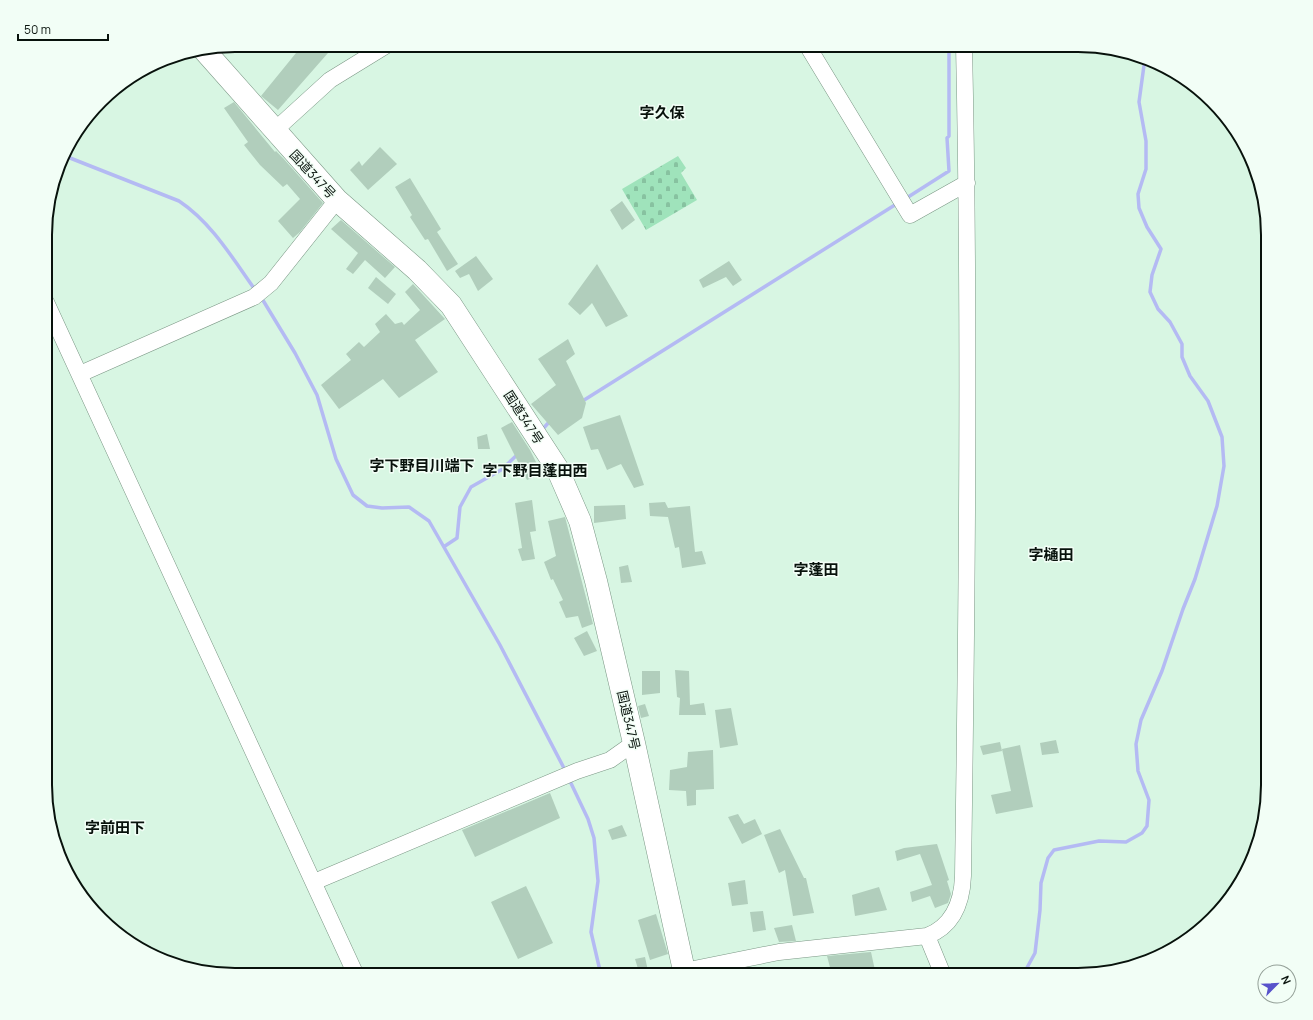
<svg xmlns="http://www.w3.org/2000/svg" width="1313" height="1020" viewBox="0 0 1313 1020" font-family="Manrope,'Noto Sans JP',sans-serif">
  <style>
    .cemetery { fill: url(#cemetery-stones) }
    .lines { fill: none; stroke-linecap: round; stroke-linejoin: round }
    .stream { stroke: #b4baf3; stroke-width: 3.5 }
    .building { fill: #b1cebc }
    .minor-casing { stroke: #7b9785; stroke-width: 17 }
    .highway-casing { stroke: #7b9785; stroke-width: 23 }
    .minor { stroke: #fff; stroke-width: 16 }
    .highway { stroke: #fff; stroke-width: 22 }
    .labels { text-anchor: middle; dominant-baseline: central; stroke-width: 3; stroke-linejoin: round; paint-order: stroke }
    .street-label { font-size: 13px; fill: #08120c; stroke: #f2fef6 }
    .quarter-label { font-size: 15px; font-weight: bold; fill: #08120c; stroke: #f2fef6 }
    .rim { fill: none; stroke: #08120c; stroke-width: 2 }
  </style>
  <defs>
    <pattern id="cemetery-stones" width="16" height="16" patternUnits="userSpaceOnUse"><rect width="16" height="16" fill="#9fe3bb"/><path d="M2 7V4a2 2 0 0 1 4 0v3zM10 15v-3a2 2 0 0 1 4 0v3z" fill="#87c2a0"/></pattern>
  </defs>
  <rect width="100%" height="100%" fill="#d8f6e3"/>
  <path class="cemetery" d="M678,156l8,12 -5,5 16,27 -51,30 -24,-41z"/>
  <g class="lines">
    <path class="stream" d="M65,156l114,45c33,22 54,58 77,90
      M905,199l44,-28 -2,-33 2,-2v-91
      M261,297l34,56 22,42 19,64 17,36 14,11 15,2 27,-1 20,14 71,124 66,127
      M581,402l317,-199
      M541,431l9,-10
      M445,546l12,-8 3,-31 11,-20 30,-17 17,-16
      M569,779l19,40 6,19 4,43 -7,51 10,43
      M1023,975l12,-22 5,-43 1,-27 7,-25 6,-8 45,-9 27,1 16,-9 5,-7 2,-26 -11,-29 -2,-27 5,-24 21,-49 21,-62 12,-30 22,-73 7,-40 -2,-29 -14,-36 -18,-25 -8,-19v-13l-12,-22 -12,-13 -8,-17 2,-17 9,-26 -14,-22 -8,-19 -1,-14 8,-25v-28l-7,-39 6,-44"/>
  </g>
  <path class="building" d="M286,45h49l-57,65 -17,-14 35,-43z
    M234,102l41,50 1,-1 7,7 40,45 -23,29 -7,6 -15,-17 22,-22 -13,-15 -4,3 -23,-22 -16,-20 4,-3 -24,-34z
    M380,147l17,17 -29,26 -18,-20 9,-9 3,5z
    M410,178l31,51 -4,3 21,32 -11,7 -19,-32 -3,1 -15,-23 2,-2 -17,-28z
    M622,201l13,19 -13,10 -12,-20z
    M341,220l54,47 -10,11 -20,-18 -12,14 -7,-5 12,-16 -27,-24z
    M476,256l17,23 -15,12 -9,-17 -9,4 -5,-7z
    M729,261l13,19 -9,6 -7,-9 -23,11 -4,-8z
    M597,264l31,52 -22,11 -14,-24 -12,12 -12,-11z
    M376,277l20,17 -8,10 -20,-16z
    M413,284l32,35 -30,21 23,32 -39,26 -16,-19 -44,30 -18,-24 30,-25 -5,-6 13,-12 5,5 16,-15 -5,-8 11,-10 9,10 7,-2 2,3 16,-15 -15,-18z
    M568,339l7,15 -9,7 20,42 -4,15 -24,17 -27,-31 25,-19 -18,-26z
    M620,415l24,70 -10,3 -13,-24 -14,6 -9,-21 -7,1 -8,-23z
    M512,422l18,28 12,24 -15,6 -26,-52z
    M487,434l3,15h-12l-1,-12z
    M532,500l4,31 -6,1 5,27 -13,2 -4,-12 4,-1 -7,-45z
    M665,502l3,6 22,-2 5,46 7,-1 4,13 -24,4 -3,-21 -4,1 -7,-31 -18,-1 -1,-13z
    M625,505l1,14 -32,4v-17z
    M565,517l28,107 -11,4 -4,-12 -12,2 -7,-16 4,-2 -10,-21 -2,1 -7,-18 12,-6 -8,-35z
    M628,565l4,17 -11,1 -2,-16z
    M587,631l10,20 -13,5 -10,-18z
    M675,670l14,1 1,34 14,-2 2,12h-27l1,-17 -3,-1z
    M642,671h18v22l-18,2z
    M645,704l4,12 -8,2 -3,-12z
    M731,708l7,37 -18,3 -5,-38z
    M1056,740l3,13 -17,2 -2,-12z
    M1000,742l2,9 -19,4 -3,-9z
    M1020,745l13,62 -37,7 -5,-19 20,-4 -9,-42z
    M713,750l1,39 -18,1v15l-9,1 -1,-15 -17,-1 1,-20 17,-3 1,-15z
    M550,793l10,25 -85,39 -13,-27z
    M738,814l6,10 11,-5 7,15 -20,10 -14,-27z
    M622,825l5,11 -15,4 -4,-10z
    M780,829l24,49h2l8,35 -21,3 -8,-46 -6,3 -15,-38z
    M937,844l12,36 -2,1 4,13 -3,9 -13,5 -5,-12 -18,6 -2,-10 22,-7 -12,-31 -23,7 -2,-10 9,-3z
    M745,880l3,24 -16,2 -4,-23z
    M526,886l27,57 -35,16 -27,-57z
    M879,887l8,23 -32,6 -3,-21z
    M763,911l3,19 -13,2 -3,-20z
    M656,914l12,40 -18,6 -12,-40z
    M792,925l4,16 -17,1 -5,-14z
    M871,952l5,23h-16l-1,-2 -27,2 -5,-19z
    M645,957l3,14 -9,1 -4,-13z"/>
  <g class="lines">
    <g class="minor-casing">
      <path id="minor" d="M807,45l103,170 57,-32
        M274,131l56,-51 57,-35
        M46,302l310,673
        M80,374l174,-77 17,-14 66,-83
        M314,882l263,-111 33,-11 24,-17
        M927,936l16,39
        M684,971l95,-19 148,-16c26,-10 35,-33 36,-60 4,-277 7,-554 1,-831"/>
    </g>
    <g class="highway-casing">
      <path id="highway" d="M204,50l133,150 80,70 34,35 106,163 23,53 16,60 38,162 51,232"/>
    </g>
    <use href="#minor" class="minor"/>
    <use href="#highway" class="highway"/>
  </g>
  <g class="labels">
    <g class="street-label">
      <text transform="translate(313 174) rotate(47)">国道347号</text>
      <text transform="translate(524 417) rotate(57)">国道347号</text>
      <text transform="translate(629 720) rotate(77)">国道347号</text>
    </g>
    <g class="quarter-label">
      <text x="662" y="112">字久保</text>
      <text x="422" y="465">字下野目川端下</text>
      <text x="535" y="470">字下野目蓬田西</text>
      <text x="1051" y="554">字樋田</text>
      <text x="816" y="569">字蓬田</text>
      <text x="115" y="827">字前田下</text>
    </g>
  </g>
  <path d="M0 0H1313V1020H0ZM235 52H1078A183 183 0 0 1 1261 235V785A183 183 0 0 1 1078 968H235A183 183 0 0 1 52 785V235A183 183 0 0 1 235 52Z" fill="#f2fef6" fill-rule="evenodd"/>
  <path class="rim" d="M235 52H1078A183 183 0 0 1 1261 235V785A183 183 0 0 1 1078 968H235A183 183 0 0 1 52 785V235A183 183 0 0 1 235 52Z"/>
  <g transform="translate(1277 984) rotate(66)"><circle r="19" fill="#f2fef6" stroke="#94a098"/>
  <path d="M0-3L7 15L0 10L-7 15Z" fill="#5853cb"/>
  <text y="-6" font-size="11" font-weight="bold" text-anchor="middle" fill="#08120c">N</text>
  </g>
  <path d="M18 34v6h90v-6" fill="none" stroke="#08120c" stroke-width="2"/>
  <text x="24" y="34" font-size="12" fill="#08120c" stroke="#f2fef6" stroke-width="3" paint-order="stroke">50 m</text>
</svg>
